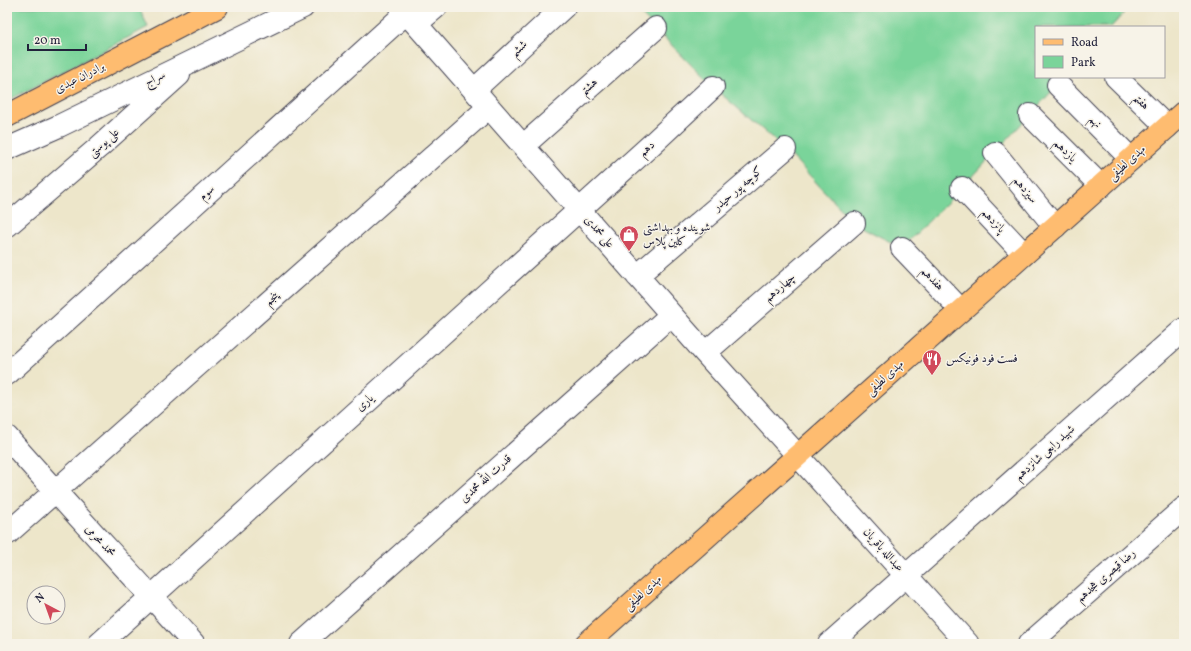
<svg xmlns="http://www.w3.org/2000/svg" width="1191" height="651" viewBox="0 0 1191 651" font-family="Vollkorn,Amiri,serif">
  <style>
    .green { fill: #7ad49a; stroke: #4e7b6a }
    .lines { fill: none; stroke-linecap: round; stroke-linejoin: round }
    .minor-casing { stroke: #403f50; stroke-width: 24 }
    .major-casing { stroke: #403f50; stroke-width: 24 }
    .minor { stroke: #fff; stroke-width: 22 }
    .major { stroke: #febc70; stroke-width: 22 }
    .labels { text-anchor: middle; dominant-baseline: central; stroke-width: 3; stroke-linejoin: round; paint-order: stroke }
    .street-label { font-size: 12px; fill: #22223b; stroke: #f7f3e8 }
    .poi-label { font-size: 12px; fill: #22223b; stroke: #f7f3e8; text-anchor: start }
  </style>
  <rect width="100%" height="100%" fill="#f7f3e8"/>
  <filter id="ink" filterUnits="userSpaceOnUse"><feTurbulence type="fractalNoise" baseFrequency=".025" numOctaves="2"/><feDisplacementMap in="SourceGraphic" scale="8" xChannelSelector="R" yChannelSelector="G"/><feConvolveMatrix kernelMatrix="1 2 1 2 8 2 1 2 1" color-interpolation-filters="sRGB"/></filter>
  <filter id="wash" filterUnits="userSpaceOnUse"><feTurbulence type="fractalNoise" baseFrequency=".012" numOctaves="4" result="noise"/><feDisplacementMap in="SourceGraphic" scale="16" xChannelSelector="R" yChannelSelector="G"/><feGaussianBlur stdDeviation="0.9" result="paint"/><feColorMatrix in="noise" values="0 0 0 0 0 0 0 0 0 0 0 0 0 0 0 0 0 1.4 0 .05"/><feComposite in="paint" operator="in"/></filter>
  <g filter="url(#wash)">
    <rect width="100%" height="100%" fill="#ede6ca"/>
    <path class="green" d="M7,7h132l9,20 -141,74z
      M634,7h490l-1,7 -12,13h-75v50h29l-103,111 -60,60 -48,-25 -69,-74 -72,-62z"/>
  </g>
  <g filter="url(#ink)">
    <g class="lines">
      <g class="minor-casing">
        <path id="minor" d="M401,7l304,346 263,291
          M416,24l20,-17
          M1116,77l51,50
          M1058,85l73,74
          M474,90l90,-83
          M1030,115l71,71
          M523,146l133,-118
          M7,149l52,-23 244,-119
          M995,153l60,74
          M962,188l62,66
          M7,226l92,-79 80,-72
          M902,248l59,62
          M637,276l148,-127
          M705,353l149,-130
          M7,374l399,-361
          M7,437c61,70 125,137 187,207
          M7,534l482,-427
          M99,644l552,-499 62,-58
          M301,644l370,-329
          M829,644l355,-315
          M1029,644l155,-136"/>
      </g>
      <g class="major-casing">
        <path id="major" d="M7,116l210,-109
          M586,644l598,-532"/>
      </g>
      <use href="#minor" class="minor"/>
      <use href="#major" class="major"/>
    </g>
  </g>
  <defs>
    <g id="shop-pin" transform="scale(1)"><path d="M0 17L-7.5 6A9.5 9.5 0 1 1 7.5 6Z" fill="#d1495b" stroke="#f7f3e8"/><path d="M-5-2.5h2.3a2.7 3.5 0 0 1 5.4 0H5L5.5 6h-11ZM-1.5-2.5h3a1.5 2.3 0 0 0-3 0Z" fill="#fff"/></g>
    <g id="restaurant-pin" transform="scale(1)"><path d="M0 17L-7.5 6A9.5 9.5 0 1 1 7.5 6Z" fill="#d1495b" stroke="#f7f3e8"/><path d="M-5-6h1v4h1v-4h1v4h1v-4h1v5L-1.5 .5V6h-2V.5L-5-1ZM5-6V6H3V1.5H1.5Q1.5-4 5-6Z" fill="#fff"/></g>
  </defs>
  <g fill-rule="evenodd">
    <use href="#shop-pin" x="629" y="235"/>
    <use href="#restaurant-pin" x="932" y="359"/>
  </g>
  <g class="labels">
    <g class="street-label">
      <text transform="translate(519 49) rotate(-43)">ششم</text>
      <text transform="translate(80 78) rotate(-27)">برادران عبدی</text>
      <text transform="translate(155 79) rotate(-26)">سراج</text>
      <text transform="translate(589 87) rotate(-42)">هشتم</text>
      <text transform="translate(1141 102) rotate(44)">هفتم</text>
      <text transform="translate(1095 122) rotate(45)">نهم</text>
      <text transform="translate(104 143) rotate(-42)">علی پوستی</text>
      <text transform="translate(647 149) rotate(-42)">دهم</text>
      <text transform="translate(1065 151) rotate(45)">یازدهم</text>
      <text transform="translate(1127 163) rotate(-42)">مهدی لطیفی</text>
      <text transform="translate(738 189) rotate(-41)">کوچه پور حیدر</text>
      <text transform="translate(1025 190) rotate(51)">سیزدهم</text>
      <text transform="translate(207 193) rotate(-42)">سوم</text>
      <text transform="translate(993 221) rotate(47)">پانزدهم</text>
      <text transform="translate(599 232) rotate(49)">علی محمدی</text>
      <text transform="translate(932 279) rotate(46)">هفدهم</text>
      <text transform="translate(780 288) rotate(-41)">چهاردهم</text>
      <text transform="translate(272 299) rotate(-41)">پنجم</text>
      <text transform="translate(885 378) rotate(-42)">مهدی لطیفی</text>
      <text transform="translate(365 403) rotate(-42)">یاری</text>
      <text transform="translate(1045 453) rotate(-42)">شهید رابعی شانزدهم</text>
      <text transform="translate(486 479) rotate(-42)">قدرت الله محمدی</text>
      <text transform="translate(100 541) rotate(47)">محمد محرمی</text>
      <text transform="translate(883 550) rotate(48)">عبدالله باقریان</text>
      <text transform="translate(1106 576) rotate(-41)">رضا قیصری هجدهم</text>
      <text transform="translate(643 593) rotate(-42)">مهدی لطیفی</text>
    </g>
    <g class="poi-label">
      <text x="643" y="228">شوینده و بهداشتی<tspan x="643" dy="14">کلین پلاس</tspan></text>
      <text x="946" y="359">فست فود فونیکس</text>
    </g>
  </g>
  <rect width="1191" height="651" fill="none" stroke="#f7f3e8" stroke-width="24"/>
  <rect x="1035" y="26" width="130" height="52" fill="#f7f3e8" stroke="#a29fa3"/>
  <rect x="1043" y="39" width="20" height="6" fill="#febc70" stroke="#a29fa3"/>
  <text x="1071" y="46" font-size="12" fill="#22223b">Road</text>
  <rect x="1043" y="56" width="20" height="12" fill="#7ad49a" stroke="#a29fa3"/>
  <text x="1071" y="66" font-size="12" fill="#22223b">Park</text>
  <g transform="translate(46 605) rotate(319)"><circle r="19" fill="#f7f3e8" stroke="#a29fa3"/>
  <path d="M0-3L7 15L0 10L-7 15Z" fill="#d1495b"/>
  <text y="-6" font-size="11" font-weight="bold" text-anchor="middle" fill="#22223b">N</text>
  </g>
  <path d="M28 44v6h58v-6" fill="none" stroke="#22223b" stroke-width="2"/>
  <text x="34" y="44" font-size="12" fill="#22223b" stroke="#f7f3e8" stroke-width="3" paint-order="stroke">20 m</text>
</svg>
